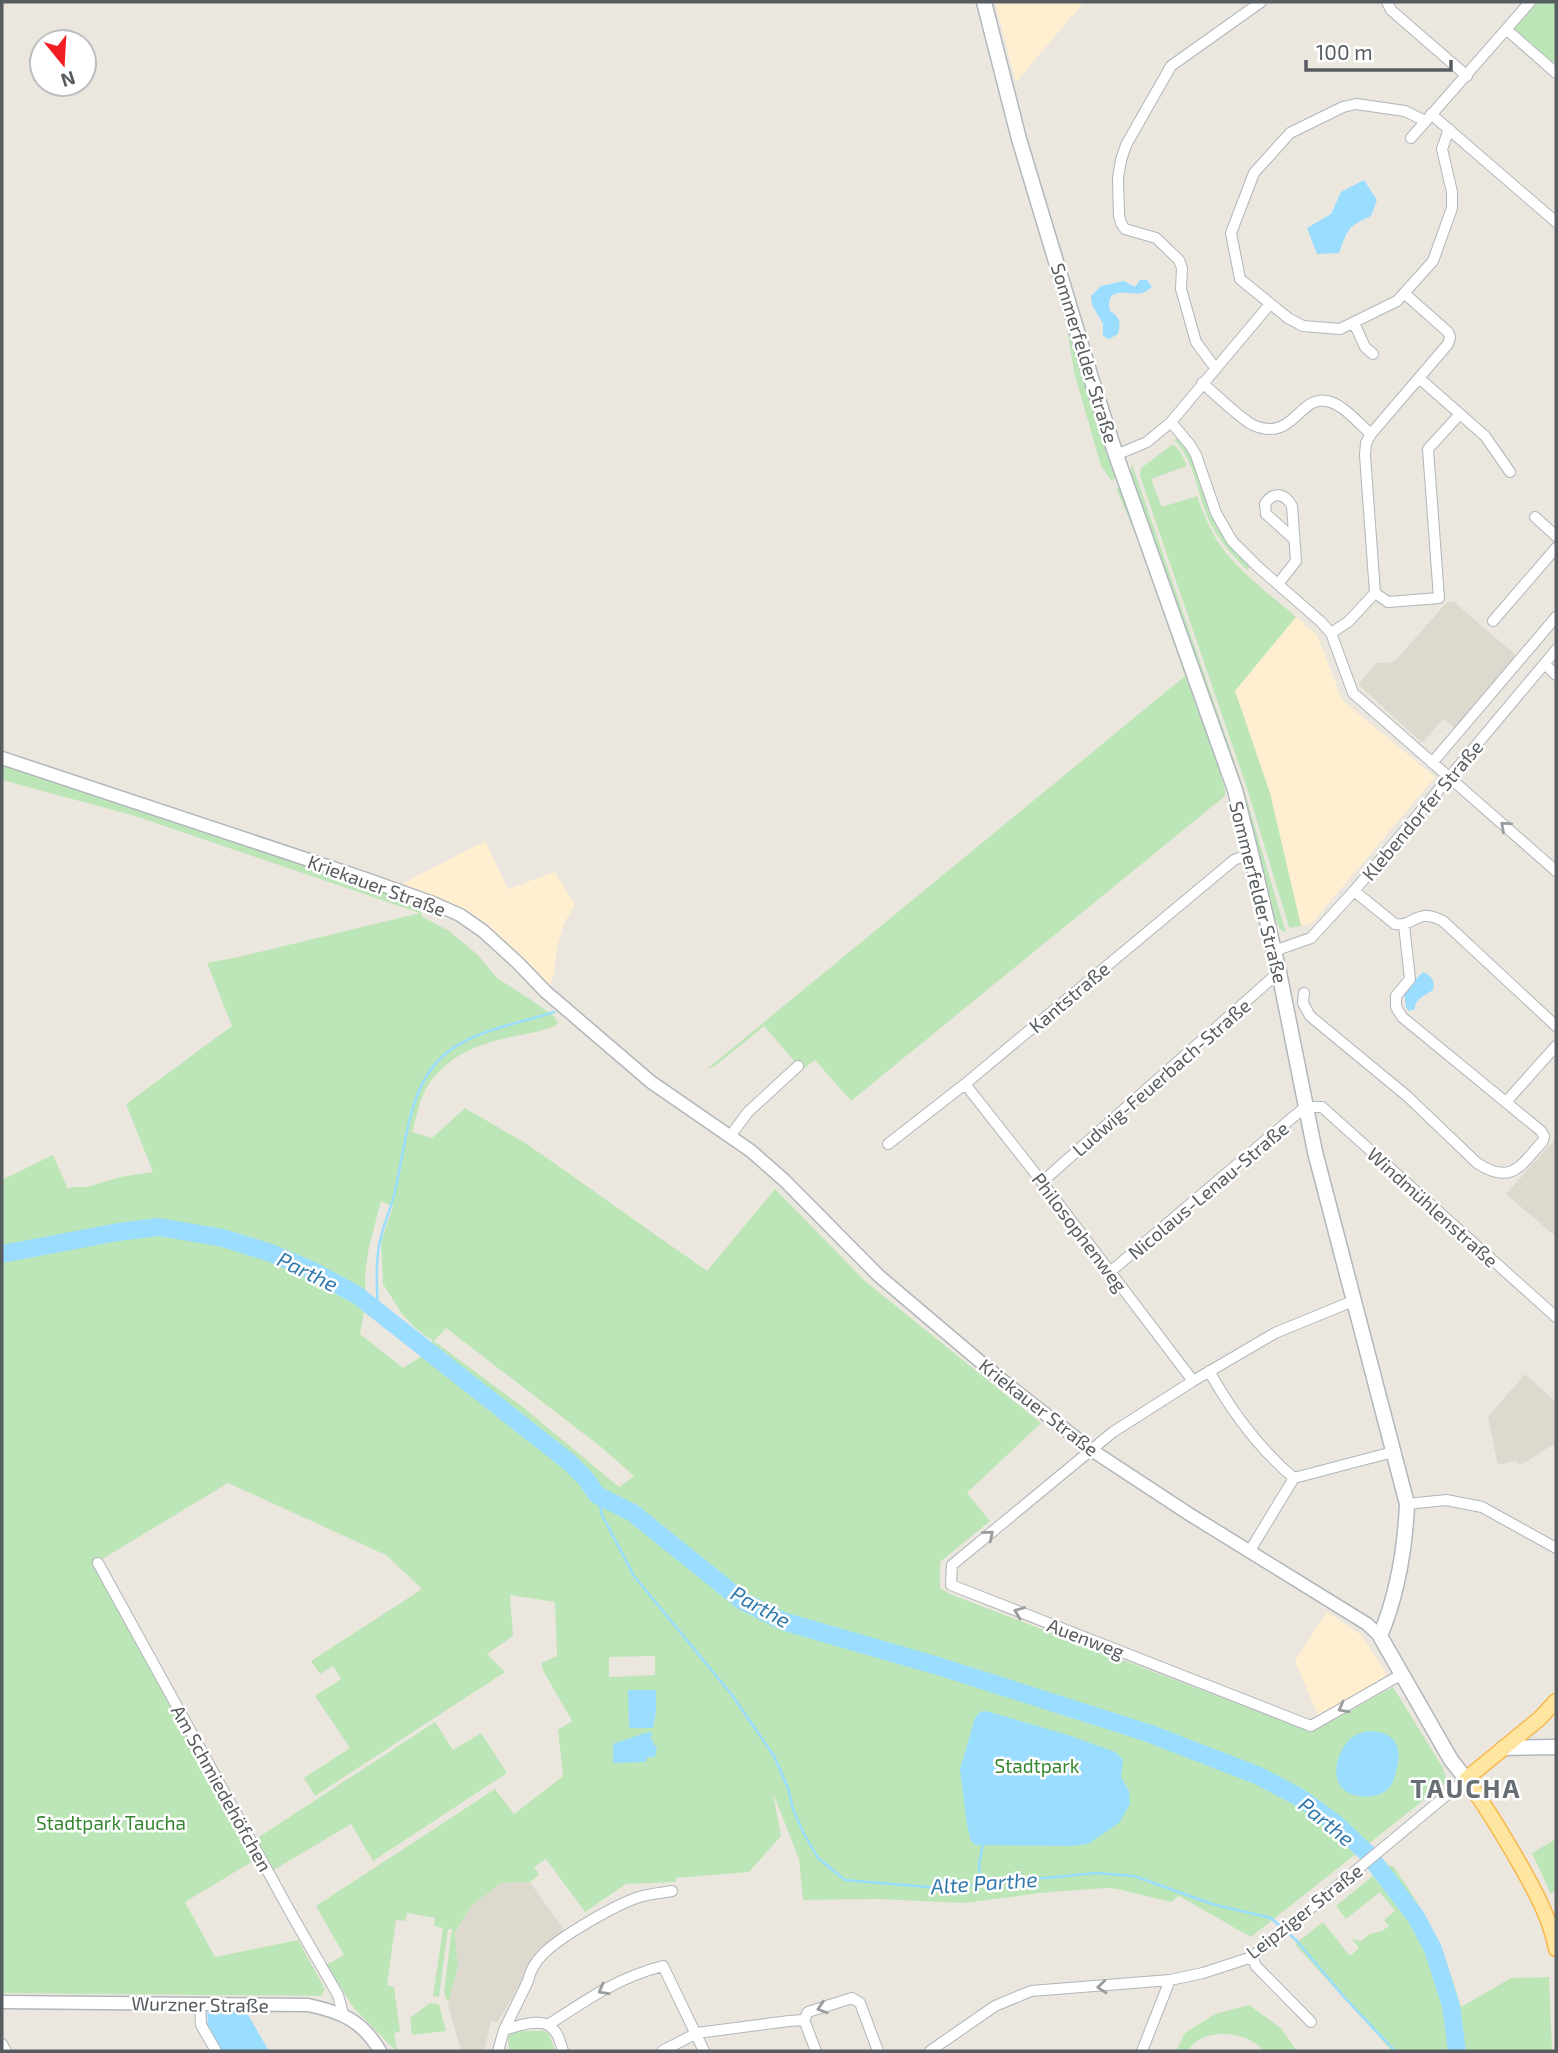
<svg xmlns="http://www.w3.org/2000/svg" width="1558" height="2053" viewBox="0 0 1558 2053" font-family="'Exo 2',sans-serif">
  <style>
    .commercial { fill: #ffefd0 }
    .education { fill: #ded9cf }
    .green { fill: #bde6b8; fill-rule: evenodd }
    .water { fill: #9bddff }
    .lines { fill: none; stroke-linecap: round; stroke-linejoin: round }
    .stream { stroke: #9bddff; stroke-width: 2.5 }
    .river { stroke: #9bddff; stroke-width: 18 }
    .minor-casing { stroke: #b1b6ba; stroke-width: 12 }
    .tertiary-casing { stroke: #b1b6ba; stroke-width: 15 }
    .secondary-casing { stroke: #b2b7bd; stroke-width: 17 }
    .primary-casing { stroke: #f8b74b; stroke-width: 17 }
    .minor { stroke: #fff; stroke-width: 10 }
    .tertiary { stroke: #fff; stroke-width: 12 }
    .secondary { stroke: #fff; stroke-width: 14 }
    .primary { stroke: #ffe6a0; stroke-width: 14 }
    .oneway { stroke: #9a9da0 }
    .labels { text-anchor: middle; dominant-baseline: central; stroke-width: 5; stroke-linejoin: round; paint-order: stroke }
    .street-label { font-size: 19px; fill: #575c60; stroke: #fff }
    .park-label { font-size: 19px; fill: #348730; stroke: #fff }
    .water-label { font-size: 21px; font-style: italic; fill: #337aac; stroke: #fff }
    .district-label { font-size: 26px; font-weight: bold; letter-spacing: 2px; fill: #686e73; stroke: #fff }
  </style>
  <rect width="100%" height="100%" fill="#ece7de"/>
  <path class="commercial" d="M995,2h89l-68,80z
    M1296,617l21,18 25,65 93,77 -123,146 -11,3 -31,-133 -35,-102z
    M485,841l23,48 47,-17 20,33 -10,16 -8,26 -3,26 -5,17 -32,-36 -39,-34 -80,-34z
    M1327,1612l34,23 25,38 -1,5 -67,37 -23,-54z"/>
  <path class="education" d="M1447,602h7l63,54 -62,72 -12,-9 -21,24 -63,-58 1,-3 16,-19 16,-1 5,-3z
    M1556,1138v99l-50,-43z
    M1525,1374l31,28v47l-4,-4 -31,20 -6,-4 -17,4 -10,-48z
    M530,1882l36,51 -29,24 -17,26 -17,31 -6,8 -6,-1 -7,30h-23l-13,-46 10,-38 -3,-33 16,-28 30,-23z"/>
  <path class="green" d="M976,2h3l121,426 16,49 -4,4 -11,-15 -27,-94 -9,-57 -53,-173z
    M1538,2h18v63l-42,-36z
    M1176,438h3c16,21 21,46 30,70 9,23 24,41 41,59l-3,3c-16,-16 -31,-33 -40,-54 -10,-25 -13,-57 -33,-76z
    M1173,444l7,7 7,15 -36,13 11,28 35,-11c6,17 13,34 23,49 20,28 51,50 76,72l-61,74 35,102 31,133 -11,2 -1,-1 -43,-142 -106,-309 1,-8z
    M1132,464l111,322 43,147 -6,-4 -7,-14 -35,-128 -108,-314z
    M1120,487l15,32 74,214 16,57v6l-374,305 -36,-41 -13,10 -38,-44 -49,40 -8,3 478,-393 -46,-133 -22,-53 -1,-2z
    M2,763l425,142 -6,8 2,4 26,14 29,24 19,23 42,27 16,12 3,7c-13,8 -31,9 -47,13 -35,7 -73,23 -88,58 -5,11 -7,25 -11,37l20,6 33,-30 62,36 180,127 68,-82 90,92 176,142 -74,70 23,28 -50,41v26l10,6 361,138 82,-45 50,81 3,10 -2,6 -193,153 -72,-41 -8,6 -54,-13 -11,-1 -66,5 -75,10 -87,-4 -75,1 -4,-41 -26,-66 8,43 -32,36 -73,6v4l-50,2 -41,28 -39,-53 -12,8 5,8 -9,7 -29,1 -30,23 -16,27 3,34 -9,33 -2,1 -3,-10 8,-62h-4l-9,68 -6,-1 10,-68 -9,-2 1,-8 -28,-5 -2,8 -9,-1 -9,65 7,2 6,45 -6,1 3,18h-1l-42,-43 -28,-43 18,-10 -28,-49 179,-117 19,25 49,-38 -5,-46 14,-9 -28,-49 -3,-9 16,-7 -2,-54 -45,-7 3,41 -26,18 18,18 -190,124 -11,-18 46,-30 -35,-52 26,-17 -8,-13 -13,8 -9,-13 111,-72 -36,-34 -158,-72 -134,81 161,296 -70,42 30,55 83,-17 27,49 -4,7 -319,-3v-813l51,-25 15,34 4,-2h15l33,-10 33,-5 -27,-68 106,-78 -25,-63 31,-6 182,-44 -285,-97 -133,-36zM381,1201l12,6 -12,34 2,43 19,30 14,15 17,12 -14,17 -16,10 -43,-34 6,-33 -1,-26 4,-28zM446,1328l155,119 33,29 -15,11 -95,-79 -90,-67zM655,1656v19l-46,2v-20z
    M435,1722l18,28 28,-17 26,40 -134,88 -22,-37 -79,47 -16,-32z
    M1556,1839v52l-5,3 -19,-41z
    M1386,1865l7,1c34,48 52,84 68,141l50,-29 38,-1 3,74h-160l-91,-100 -6,-7 28,-22 27,34 9,-8 -7,-9 9,2 9,-7 12,-3 7,-5 -5,-6 11,-9 -15,-19 -34,27 -10,-13z
    M430,2003l9,1 7,27 -34,4 -2,-17z
    M1249,2005l32,23 16,23h-33c-16,-20 -62,-25 -76,0h-12l9,-18 30,-19z
    M514,2031h30l5,3 6,17h-44l-2,-3 -1,-11z"/>
  <path class="water" d="M1364,180l13,20 -6,16c-24,11 -23,13 -32,37l-22,1 -10,-26 24,-14 10,-22z
    M1140,280h7l5,7c-3,2 -6,5 -10,6 -12,3 -38,-9 -32,18 10,6 11,12 8,23l-9,5 -6,-3v-12l-11,-19 -1,-9 10,-10 23,-5 11,6z
    M1423,972c9,4 12,8 10,18 -8,6 -18,8 -18,19l-6,2 -3,-3 -2,-17z
    M628,1690h28v22l-3,16h-24z
    M986,1711l82,24 47,17 8,8 -2,17 8,14 1,13 -11,19 -31,21 -16,2 -96,-1 -5,-4 -4,-16 -7,-56 15,-51 5,-6z
    M1367,1731c25,0 36,12 30,37 -2,6 -3,15 -8,20 -9,10 -27,11 -40,5 -23,-11 -11,-49 7,-58 3,-2 7,-2 11,-4z
    M652,1732l-1,8 3,1 -1,4 4,1 -2,11h-8l-1,5 -33,1v-19l32,-11z
    M246,2011l23,40h-49l-15,-28 3,-1 -1,-10z"/>
  <g class="lines">
    <path class="stream" d="M378,1311c-1,-22 -3,-47 2,-70 3,-15 10,-30 14,-46 12,-46 12,-106 50,-140 29,-25 74,-31 110,-43
      M597,1495l5,20 32,61 98,119 42,61 14,32 5,21 10,23 15,26 27,22 96,8 156,-15 37,3 78,28 59,14 26,23 47,56 51,54
      M981,1885l-2,-21 4,-20"/>
    <path class="river" d="M2,1254l116,-22 41,-5 64,11 48,15 42,18 44,24 212,167 17,17 11,16 36,18 108,87 41,21 156,45 210,67 111,43 40,21 36,26 33,31 48,63 17,32 18,57 6,45"/>
    <g class="minor-casing">
      <path id="minor" d="M1387,2l4,8 76,66
        M1507,30l49,43
        M1431,114l125,108
        M1425,121l-20,-10 -49,-7 -13,3 -53,26 -36,40 -23,60 9,46 48,39 15,8 37,3 57,-28 36,-40 19,-53v-16l-10,-43 7,-20
        M1411,138l119,-136
        M1354,323l11,24 8,7
        M1216,369l-20,-27 -15,-53 1,-21 -3,-8 -23,-22 -31,-9 -4,-6 -2,-8 -1,-37 3,-18 5,-15 45,-79 90,-64
        M1419,378l66,58 25,36
        M1202,383c14,11 37,35 51,42 40,18 46,-30 74,-24 16,3 31,22 44,33
        M1171,422l19,23 6,10 20,58 16,28 25,25 63,55 11,12 22,60 203,178
        M1116,455l31,-13 24,-20 99,-118
        M1535,517l21,19
        M1278,584l18,-23 -4,-55c-7,-13 -19,-15 -27,-2l1,10 28,25
        M1375,593l13,9 51,-4 -11,-149 32,-35
        M1493,621l63,-73
        M1331,633l17,-11 27,-29 -10,-138 1,-12 5,-9 77,-90 2,-7 -2,-5 -44,-39
        M1545,664l11,11
        M1432,763l124,-146
        M1354,891l41,33c20,3 21,-17 48,-3l113,105
        M1274,951l37,-13 43,-47 202,-241
        M1304,993l-1,10 7,13 97,80 70,67c35,23 44,2 66,-22l1,-5 -3,-5 -139,-114 -6,-10v-11l14,-17 -6,-54
        M965,1084l77,98 151,199
        M1506,1102l50,-56
        M731,1135l17,-23 50,-46
        M888,1144l77,-60 269,-224 17,-7
        M1042,1182l237,-210
        M1110,1272l195,-165h17l234,210
        M1353,1301l-78,32 -82,48 -80,51 -161,133 -1,20 360,141 91,-52
        M1209,1371c23,41 49,77 85,107
        M1407,1504l39,-4 36,7 74,41
        M1249,1552l45,-74 99,-26
        M98,1563l195,354 45,78 5,19
        M1252,1957l4,9 55,56
        M200,2004l1,21 15,26
        M548,2025c38,-25 71,-48 115,-59l41,85
        M504,2030l24,-49c2,-11 9,-21 16,-28 19,-18 71,-48 95,-56 11,-3 22,-4 33,-6
        M2,2044l4,7
        M498,2051l6,-21c13,-4 40,-14 50,0 5,5 7,15 9,21
        M662,2051l35,-18 92,-12 15,-1
        M816,2051l-12,-31 4,-8 44,-14 8,5 18,48
        M930,2051l65,-45 36,-15 139,-11 33,-7 49,-16 214,-178
        M1142,2051l28,-71"/>
    </g>
    <g class="tertiary-casing">
      <path id="tertiary" d="M2,758l361,120 70,25 27,12 23,16 35,32 28,29 105,90 100,69 33,29 95,96 124,105 87,68 99,65 178,110 13,12
        M2,2002l306,3c33,7 54,15 72,46"/>
    </g>
    <g class="secondary-casing">
      <path id="secondary" d="M984,2l35,137 73,242 24,74 119,335 16,63 28,119 36,180 92,352c-2,46 -9,89 -27,132l71,124 15,19
        M1503,1748l53,-1"/>
    </g>
    <g class="primary-casing">
      <path id="primary" d="M1556,1701l-17,18 -73,60c19,26 36,54 52,82 16,28 32,56 38,88"/>
    </g>
    <use href="#minor" class="minor"/>
    <use href="#tertiary" class="tertiary"/>
    <use href="#secondary" class="secondary"/>
    <use href="#primary" class="primary"/>
  </g>
  <defs><path id="oneway-chevron" d="M-2-3.5L2.5 0L-2 3.5" fill="none" stroke-width="1.6" stroke-linecap="round" stroke-linejoin="round" transform="scale(1.75)"/></defs>
  <g class="oneway">
    <use href="#oneway-chevron" transform="translate(1505 826) rotate(-138)"/>
    <use href="#oneway-chevron" transform="translate(989 1535) rotate(-40)"/>
    <use href="#oneway-chevron" transform="translate(1019 1612) rotate(-159)"/>
    <use href="#oneway-chevron" transform="translate(1343 1708) rotate(151)"/>
    <use href="#oneway-chevron" transform="translate(1102 1987) rotate(175)"/>
    <use href="#oneway-chevron" transform="translate(603 1990) rotate(151)"/>
    <use href="#oneway-chevron" transform="translate(822 2008) rotate(162)"/>
  </g>
  <g class="labels">
    <g class="street-label">
      <text transform="translate(1085 353) rotate(73)">Sommerfelder Straße</text>
      <text transform="translate(1422 810) rotate(-50)">Klebendorfer Straße</text>
      <text transform="translate(377 885) rotate(20)">Kriekauer Straße</text>
      <text transform="translate(1259 892) rotate(76)">Sommerfelder Straße</text>
      <text transform="translate(1069 997) rotate(-40)">Kantstraße</text>
      <text transform="translate(1161 1077) rotate(-41)">Ludwig-Feuerbach-Straße</text>
      <text transform="translate(1208 1190) rotate(-40)">Nicolaus-Lenau-Straße</text>
      <text transform="translate(1433 1207) rotate(42)">Windmühlenstraße</text>
      <text transform="translate(1080 1232) rotate(53)">Philosophenweg</text>
      <text transform="translate(1039 1407) rotate(38)">Kriekauer Straße</text>
      <text transform="translate(1086 1638) rotate(21)">Auenweg</text>
      <text transform="translate(222 1788) rotate(61)">Am Schmiedehöfchen</text>
      <text transform="translate(1304 1911) rotate(-38)">Leipziger Straße</text>
      <text transform="translate(200 2004) rotate(1)">Wurzner Straße</text>
    </g>
    <g class="park-label">
      <text x="1037" y="1765">Stadtpark</text>
      <text x="111" y="1822">Stadtpark Taucha</text>
    </g>
    <g class="water-label">
      <text transform="translate(308 1271) rotate(26)">Parthe</text>
      <text transform="translate(761 1606) rotate(29)">Parthe</text>
      <text transform="translate(1327 1821) rotate(39)">Parthe</text>
      <text transform="translate(984 1882) rotate(-4)">Alte Parthe</text>
    </g>
    <g class="district-label">
      <text x="1466" y="1787">TAUCHA</text>
    </g>
  </g>
  <rect width="1558" height="2053" fill="none" stroke="#575c60" stroke-width="7"/>
  <g transform="translate(63 63) rotate(162)"><circle r="33" fill="#ffffff" stroke="#bcbebf" stroke-width="2"/>
  <path d="M0-5L12 26L0 18L-12 26Z" fill="#f11f23"/>
  <text y="-10" font-size="19" font-weight="bold" text-anchor="middle" fill="#575c60">N</text>
  </g>
  <path d="M1306 60v10h145v-10" fill="none" stroke="#575c60" stroke-width="3.5"/>
  <text x="1316" y="60" font-size="21" fill="#575c60" stroke="#ffffff" stroke-width="5" paint-order="stroke">100 m</text>
</svg>
